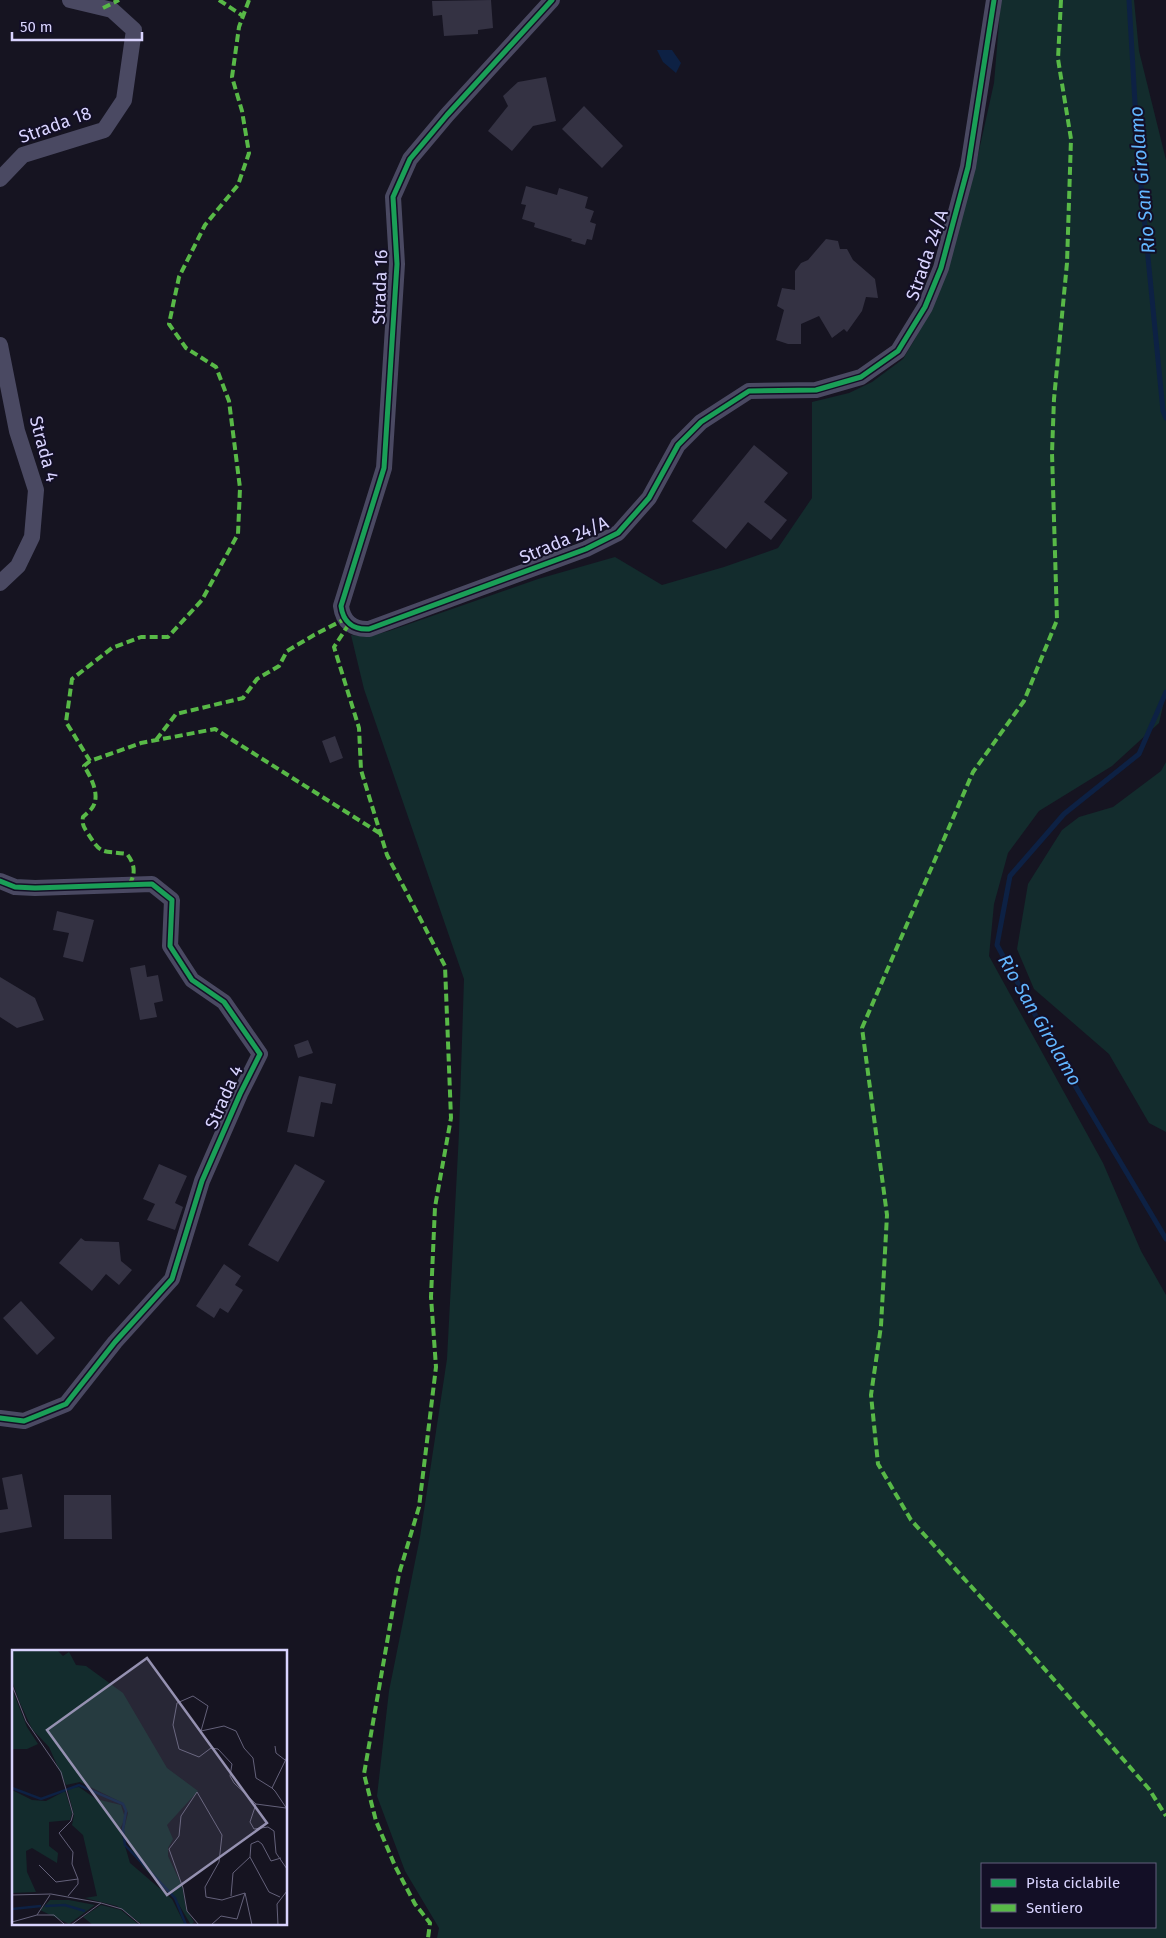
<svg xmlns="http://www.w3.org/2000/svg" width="1166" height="1938" viewBox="0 0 1166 1938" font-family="'Fira Sans',sans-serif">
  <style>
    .green { fill: #132c2d; fill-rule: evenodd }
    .water { fill: #0d2144 }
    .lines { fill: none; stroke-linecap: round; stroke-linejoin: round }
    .stream { stroke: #0d2144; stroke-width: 5 }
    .building { fill: #343243 }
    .street { stroke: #4a4962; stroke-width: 16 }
    .quiet { stroke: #58b947; stroke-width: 4; stroke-dasharray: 8 4; stroke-linecap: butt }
    .cycleway-casing { stroke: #130f26; stroke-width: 8 }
    .cycleway { stroke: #1a9f57; stroke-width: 5 }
    .labels { text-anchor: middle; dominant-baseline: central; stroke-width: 4; stroke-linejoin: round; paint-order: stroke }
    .street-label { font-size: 18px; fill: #d9d4ff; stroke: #130f26 }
    .water-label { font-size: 19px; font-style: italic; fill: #62b6ff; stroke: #130f26 }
    .inset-river { fill: none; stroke: #0d2144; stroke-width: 2.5 }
    .inset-road { fill: none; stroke: #64617a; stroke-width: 1 }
    .view { fill: #9591b1; fill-opacity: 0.15; stroke: #9591b1; stroke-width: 2.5 }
    .inset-edge { fill: none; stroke: #d9d4ff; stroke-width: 2.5 }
  </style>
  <rect width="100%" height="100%" fill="#161421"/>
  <path class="green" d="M1001,0h133l5,51 27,109v533l-7,30 -47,43 -73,45 -31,42 -14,51 -5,52 114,207 38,88 25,44v643h-729l2,-10 -34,-57 -28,-75 12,-105 31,-154 27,-178 12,-226 5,-154 -100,-290 -13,-54 15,2 23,-6 149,-52 77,-22 47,28 62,-18 54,-19 34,-50v-96l37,-9 23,-11 31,-23 12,-20 20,-39 39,-127 20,-90zM982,1864h173v63h-173z
    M1166,762v370l-17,-9 -40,-69 -75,-65 -17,-40 11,-65 34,-54 17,-13 34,-10 48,-36z"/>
  <path class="water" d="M657,50h15l9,13 -5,10 -13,-11z"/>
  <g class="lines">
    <path class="stream" d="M1129,0l9,155 25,256 3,7
      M1166,692l-27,62 -75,60 -54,62 -13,69 64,117 105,177"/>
  </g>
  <path class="building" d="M491,0l2,28 -15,2v4l-34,2 -2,-21 -9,1 -1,-15z
    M546,77l10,44 -23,5 -21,25 -24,-20 20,-25 -5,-10 15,-14z
    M584,106l39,40 -21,22 -40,-39z
    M526,186l31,9 2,-7 29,9 -3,11 9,3 -4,11 6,2 -4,16 -5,-1 -2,6 -14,-4 1,-2 -38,-12 1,-4 -13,-4 4,-14 -5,-1z
    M826,239l12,2 2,8h7l6,11 22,19 3,19 -12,-1 -4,14 -15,21 -3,-3 -12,9 -13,-22 -18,8v20h-13l-12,-4 8,-30 -7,-4 5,-18 13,2v-19l6,-8 7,-3z
    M754,445l34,28 -24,29 23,18 -16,20 -23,-18 -22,27 -34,-28z
    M335,736l8,22 -13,5 -8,-22z
    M57,911l37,9 -11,42 -20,-5 6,-24 -16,-3z
    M145,965l2,12 11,-2 5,26 -9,2 3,14 -17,3 -10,-52z
    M0,977l35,21 9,22 -27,8 -17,-11z
    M308,1040l5,13 -15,5 -4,-13z
    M299,1076l37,8 -4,20 -11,-2 -7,35 -27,-5z
    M159,1164l28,12 -12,27 8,4 -8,23 -28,-10 8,-16 -12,-5z
    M295,1164l30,17 -47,81 -30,-17z
    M81,1238l4,3 34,1 2,19 11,9 -13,15 -13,-11 -14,17 -33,-28z
    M224,1264l17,12 -6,9 8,5 -15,23 -8,-5 -6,10 -18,-12z
    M21,1301l34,37 -18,17 -34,-37z
    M22,1474l10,53 -32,6v-23l8,-1 -6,-31z
    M64,1495h47l1,44h-48z"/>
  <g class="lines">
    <path class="street" d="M552,0l-105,115 -37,44 -17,38 4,67 -13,204 -43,138c2,16 12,24 28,23l217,-80 32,-16 31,-35 29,-53 23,-23 48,-31 67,-1 45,-13 37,-26 27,-44 16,-39 27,-101 26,-167
      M0,179l23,-24 81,-25 20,-30 10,-70 -22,-20 -42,-10
      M0,345l17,86 19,59 -4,47 -14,29 -18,17
      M0,881l15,6 20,1 117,-4 20,16 -2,46 22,34 32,22 36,52 -20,40 -38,87 -30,98 -57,63 -49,62 -42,17 -24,-3"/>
    <path class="quiet" d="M219,0l24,16
      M249,0l-10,27 -7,50 10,34 7,42 -11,32 -33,40 -26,52 -10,47 17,24 30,19 13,34 11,87 -2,46 -36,66 -34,37h-27l-29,11 -40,31 -6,43 24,39 51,-18 74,-14 166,105
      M1061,0l-3,59 13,80 -4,124 -13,136 -2,54 5,167 -33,81 -51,71 -111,256 25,187 -6,111 -10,69 7,69 33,56 104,115 134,154 17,27
      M103,8l16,-8
      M349,624l-15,23 25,81 2,42 26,85 58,111 6,152 -16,89 -4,90 5,70 -17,140 -20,67 -35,200 12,47 19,45 20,38 15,19 -2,15
      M156,740l20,-26 67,-16 14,-19 22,-13 8,-15 27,-16 31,-16
      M90,761l-6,5c7,11 17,30 8,42 -2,3 -6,6 -9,9 -1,7 0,9 4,15 15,24 14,18 40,22 8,10 9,20 2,31"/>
    <g class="cycleway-casing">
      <path id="cycleway" d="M552,0l-105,115 -37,44 -17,38 4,67 -13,204 -43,138c2,16 12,24 28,23l217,-80 32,-16 31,-35 29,-53 23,-23 48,-31 67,-1 45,-13 37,-26 27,-44 16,-39 27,-101 26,-167
        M0,881l15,6 20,1 117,-4 20,16 -2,46 22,34 32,22 36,52 -20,40 -38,87 -30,98 -57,63 -49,62 -42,17 -24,-3"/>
    </g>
    <use href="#cycleway" class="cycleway"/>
  </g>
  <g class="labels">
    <g class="street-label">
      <text transform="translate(55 125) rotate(-20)">Strada 18</text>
      <text transform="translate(927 255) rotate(-71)">Strada 24/A</text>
      <text transform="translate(380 287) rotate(-88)">Strada 16</text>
      <text transform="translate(44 449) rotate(75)">Strada 4</text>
      <text transform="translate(564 540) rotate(-23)">Strada 24/A</text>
      <text transform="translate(224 1097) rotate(-66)">Strada 4</text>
    </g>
    <g class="water-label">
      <text transform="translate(1142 180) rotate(-95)">Rio San Girolamo</text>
      <text transform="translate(1040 1020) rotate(60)">Rio San Girolamo</text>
    </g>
  </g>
  <g transform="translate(12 1650)">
    <rect width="275" height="275" fill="#161421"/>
    <path d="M0,0h45l6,6 6,-4 7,13 10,1 37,27 44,75 31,23 -31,34 6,14 -5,9v8l14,30 4,23 8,13 -3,3 -13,-22 -35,-36 -16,-25 -4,-9 5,-20 -5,-10 -43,-21 -14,3 -17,-38 -17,-18 -12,-26 -8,-22zM0,39l15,38 11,17 -11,5h-15zM67,137l17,12 25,6 4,13 -5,11 10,34 42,36 13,26h-42l-26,-19 -32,-8 12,-2 -14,-61 -11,-10 2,-10 -7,-27zM0,140l20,10 14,1 19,-10 7,22 -2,7 -21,2v24l9,7 -1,10 -25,-15 -6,3 1,21 9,20 -24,1zM38,250h19l26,5 -26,19 -29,-14zM89,255l20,5 18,15h-46l-10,-8z" fill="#132c2d"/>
    <path class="inset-river" d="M0,138l29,11 38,-14 44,19 3,7 -3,18 2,16 50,53 11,27M33,256l20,-1 20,6M0,259l29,-3"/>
    <path class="inset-road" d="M0,35l14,36 35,51 12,42 -2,7 -12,12 14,19 -1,12 6,15v5l-10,12M263,96l1,7 9,7M260,138l15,-31M244,154l-6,18 4,7 14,-2 6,4 2,22 11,16M274,158l-30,-4 -22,-21 -4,-7 2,-12 -14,-15 -7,-1 -12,9 -20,-8 -6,-24 4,-22 16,-7 15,10 -7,25 23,-5 12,5 8,17 9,10 3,20 16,10 3,3 12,18M238,207l19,35 11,5M27,215l17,17 22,-3M233,243l7,32M0,245l39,-1 50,9 21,6 19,16M219,246l2,-23 17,-16 1,-13 7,-3 4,3 9,17 10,-3M25,265h17l10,9M0,272l25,-7 13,-20M59,275l30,-22M187,275l-12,-14 -4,-23 -14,-39 10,-13 2,-20 16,-24 25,43 -3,27 -14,25 1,10 16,3 23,-7M199,275l10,-9 16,3 8,-26M266,275l-1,-21 10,-13"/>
    <path class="view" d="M135,8l120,165 -100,72 -120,-165z"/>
    <rect width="275" height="275" class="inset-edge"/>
  </g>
  <rect x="981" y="1863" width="175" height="65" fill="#130f26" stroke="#625e7d"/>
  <rect x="991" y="1879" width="25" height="8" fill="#1a9f57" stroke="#625e7d"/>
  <text x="1026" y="1888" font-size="15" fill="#d9d4ff">Pista ciclabile</text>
  <rect x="991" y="1904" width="25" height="8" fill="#58b947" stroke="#625e7d"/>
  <text x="1026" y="1913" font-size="15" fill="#d9d4ff">Sentiero</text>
  <path d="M12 32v8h130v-8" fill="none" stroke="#d9d4ff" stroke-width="2.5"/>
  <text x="20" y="32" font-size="15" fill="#d9d4ff" stroke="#130f26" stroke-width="4" paint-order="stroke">50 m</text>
</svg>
